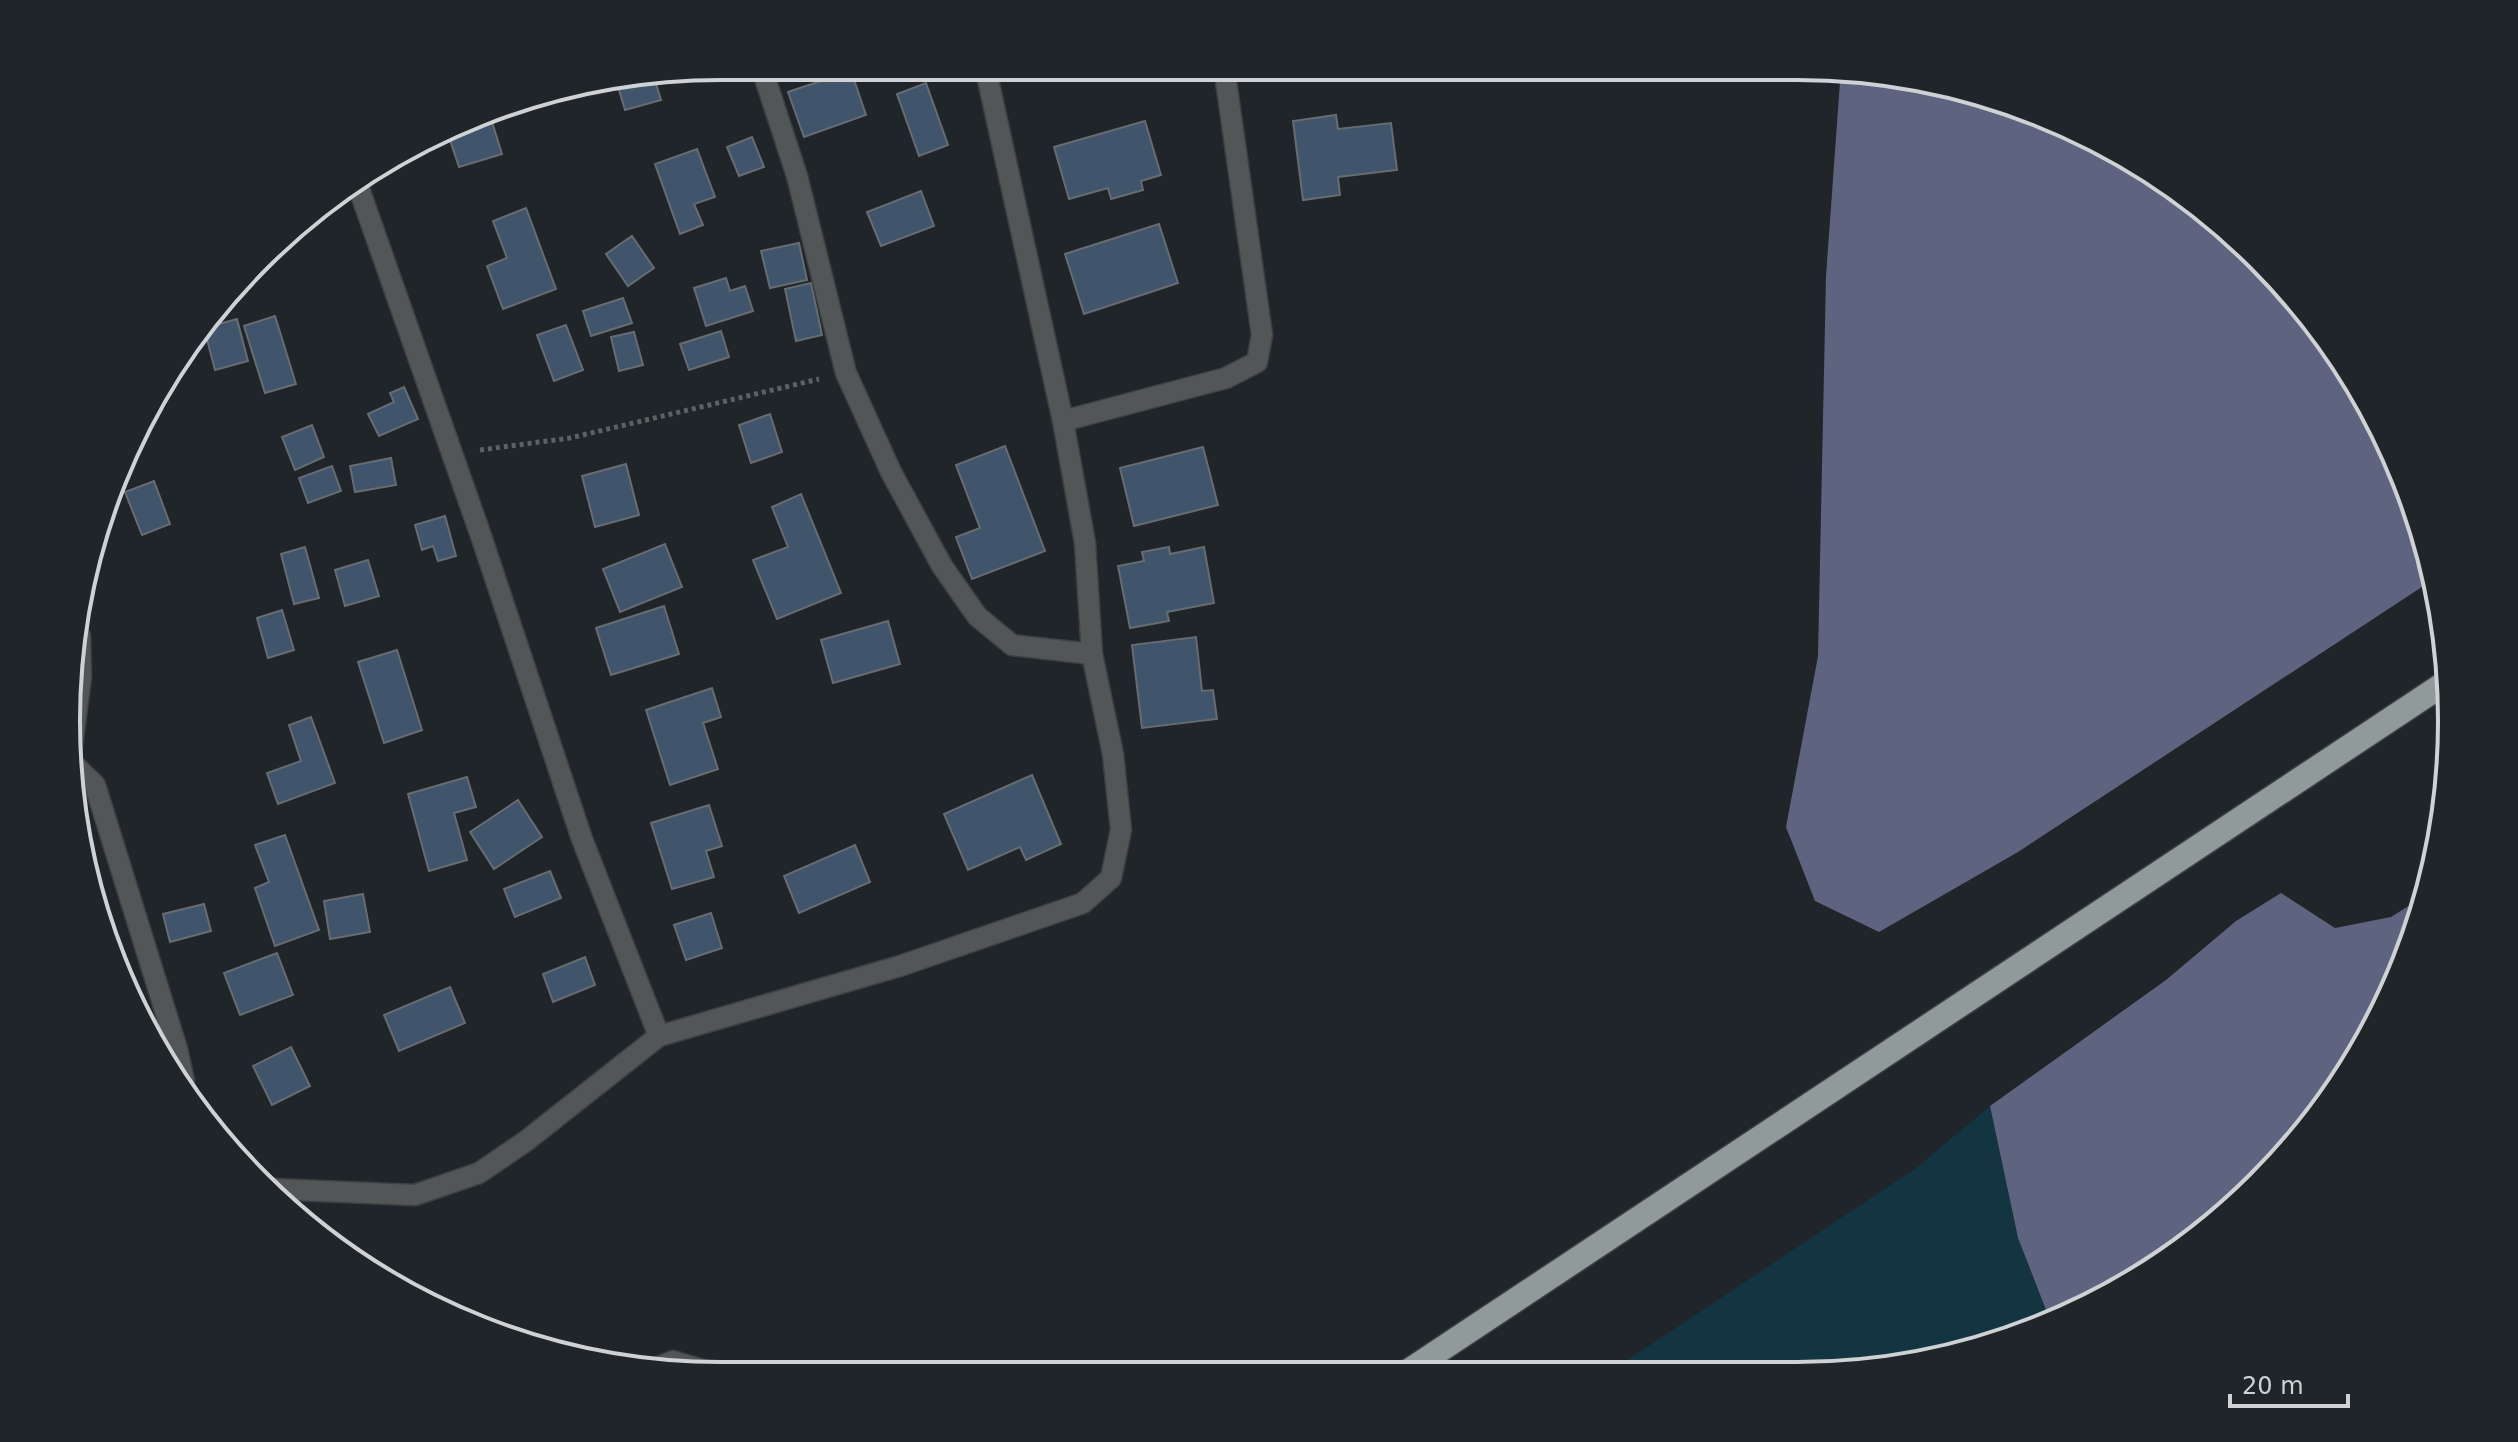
<svg xmlns="http://www.w3.org/2000/svg" width="2518" height="1442" viewBox="0 0 2518 1442" font-family="'DejaVu Sans',sans-serif">
  <style>
    .green { fill: #133441 }
    .water { fill: #5e637f }
    .building { fill: #40546b; stroke: #676c72; stroke-width: 2 }
    .lines { fill: none; stroke-linecap: round; stroke-linejoin: round }
    .lane-casing { stroke: #3b4144; stroke-width: 21 }
    .street-casing { stroke: #3b4144; stroke-width: 23 }
    .highway-casing { stroke: #3b4144; stroke-width: 27 }
    .path { stroke: #5c6164; stroke-width: 5; stroke-dasharray: 4 4; stroke-linecap: butt }
    .lane { stroke: #525656; stroke-width: 18 }
    .street { stroke: #525656; stroke-width: 20 }
    .highway { stroke: #909a9b; stroke-width: 24 }
    .rim { fill: none; stroke: #ced2d4; stroke-width: 4 }
  </style>
  <rect width="100%" height="100%" fill="#1f2528"/>
  <path class="green" d="M1990,1106l28,132 32,82 -42,21 -126,29 -271,1 305,-203z"/>
  <path class="water" d="M1841,68l166,33 118,53 104,75 88,94 68,109 45,120 4,27 -416,273 -139,80 -64,-31 -29,-74 32,-171 8,-380z
    M2281,893l54,35 56,-11 35,-22 -9,37 -53,117 -104,135 -99,82 -111,54 -32,-82 -28,-132 176,-126 70,-59z"/>
  <path class="building" d="M729,66l2,10 -21,5 -2,-13z
    M851,71l15,44 -62,22 -16,-45z
    M654,77l7,23 -36,10 -8,-27z
    M926,83l22,62 -29,11 -22,-62z
    M489,112l13,42 -43,13 -11,-33z
    M1336,115l2,14 53,-6 6,47 -59,7 2,18 -37,5 -10,-79z
    M1145,121l16,54 -20,6 2,9 -32,9 -3,-11 -39,11 -15,-52z
    M752,137l12,30 -25,9 -12,-29z
    M697,149l18,48 -21,7 9,21 -23,9 -25,-70z
    M921,191l13,35 -53,20 -14,-34z
    M330,197l3,9 -22,7 12,-12z
    M526,208l30,81 -53,20 -16,-43 20,-8 -14,-37z
    M1159,224l19,59 -94,31 -19,-60z
    M632,236l22,32 -26,18 -22,-32z
    M799,243l8,37 -37,8 -9,-37z
    M726,278l4,13 15,-5 8,25 -47,15 -12,-38z
    M811,283l11,52 -26,6 -11,-52z
    M623,298l9,25 -41,13 -8,-25z
    M275,316l21,68 -31,9 -21,-67z
    M237,319l11,42 -33,9 -11,-42z
    M566,325l17,45 -29,11 -17,-46z
    M721,331l8,26 -40,13 -9,-26z
    M634,332l9,33 -24,6 -8,-34z
    M404,387l14,32 -39,17 -11,-22 26,-12 -4,-9z
    M770,414l12,38 -31,11 -12,-38z
    M312,425l12,32 -29,13 -13,-33z
    M1005,446l40,105 -73,28 -16,-42 24,-9 -24,-63z
    M1203,447l15,58 -84,21 -14,-58z
    M391,458l5,27 -41,7 -5,-26z
    M626,464l13,51 -44,12 -13,-51z
    M332,466l9,25 -33,12 -9,-25z
    M154,481l16,43 -28,11 -17,-43z
    M801,494l40,99 -64,26 -24,-59 35,-13 -16,-40z
    M445,516l11,40 -18,5 -5,-15 -11,4 -7,-25z
    M665,544l17,43 -62,25 -17,-43z
    M305,547l14,51 -25,6 -13,-50z
    M1169,547l1,7 34,-7 10,56 -47,9 2,9 -39,7 -12,-62 26,-5 -2,-9z
    M368,560l11,36 -34,10 -10,-36z
    M664,606l15,48 -68,21 -15,-47z
    M282,610l12,40 -26,8 -11,-40z
    M888,621l12,43 -67,19 -12,-43z
    M1196,637l6,54 11,-1 4,29 -75,9 -10,-83z
    M397,650l25,80 -38,13 -26,-81z
    M712,688l9,29 -18,6 15,46 -48,16 -24,-75z
    M311,717l24,66 -57,21 -11,-31 34,-12 -12,-36z
    M1032,775l29,69 -35,16 -6,-13 -52,23 -24,-56z
    M467,777l9,30 -22,6 13,47 -38,11 -21,-77z
    M518,800l24,37 -48,32 -24,-37z
    M709,805l13,41 -16,5 8,26 -42,12 -21,-66z
    M285,835l34,95 -44,16 -20,-58 14,-6 -14,-37z
    M855,845l15,37 -71,31 -15,-37z
    M550,871l11,27 -46,19 -11,-28z
    M363,894l7,38 -40,7 -6,-38z
    M204,904l7,27 -41,11 -7,-28z
    M711,913l11,35 -36,12 -12,-35z
    M277,953l16,42 -53,20 -16,-42z
    M585,957l10,28 -42,17 -10,-28z
    M450,987l15,36 -66,28 -15,-36z
    M291,1047l19,39 -38,19 -19,-39z"/>
  <g class="lines">
    <g class="lane-casing">
      <path id="lane" d="M652,1369l21,-9 46,14"/>
    </g>
    <g class="street-casing">
      <path id="street" d="M761,66l36,110 49,197 45,99 51,94 35,50 35,29 80,9
        M357,183l123,350 102,306 77,197
        M1063,421l163,-43 31,-16 5,-27 -38,-268
        M68,761h2l25,24 82,264 7,32
        M70,761l11,-84 -1,-41
        M273,1189l142,6 64,-22 47,-32 133,-105 241,-70 183,-63 28,-25 10,-48 -8,-76 -21,-100 -7,-111 -22,-122 -78,-355"/>
    </g>
    <g class="highway-casing">
      <path id="highway" d="M1407,1372l1044,-693"/>
    </g>
    <path class="path" d="M480,450l90,-12 249,-59"/>
    <use href="#lane" class="lane"/>
    <use href="#street" class="street"/>
    <use href="#highway" class="highway"/>
  </g>
  <path d="M0 0H2518V1442H0ZM721 80H1797A641 641 0 0 1 2438 721V721A641 641 0 0 1 1797 1362H721A641 641 0 0 1 80 721V721A641 641 0 0 1 721 80Z" fill="#1f2528" fill-rule="evenodd"/>
  <path class="rim" d="M721 80H1797A641 641 0 0 1 2438 721V721A641 641 0 0 1 1797 1362H721A641 641 0 0 1 80 721V721A641 641 0 0 1 721 80Z"/>
  <path d="M2230 1394v12h118v-12" fill="none" stroke="#ced2d4" stroke-width="4"/>
  <text x="2242" y="1394" font-size="24" fill="#ced2d4" stroke="#1f2528" stroke-width="6" paint-order="stroke">20 m</text>
</svg>
